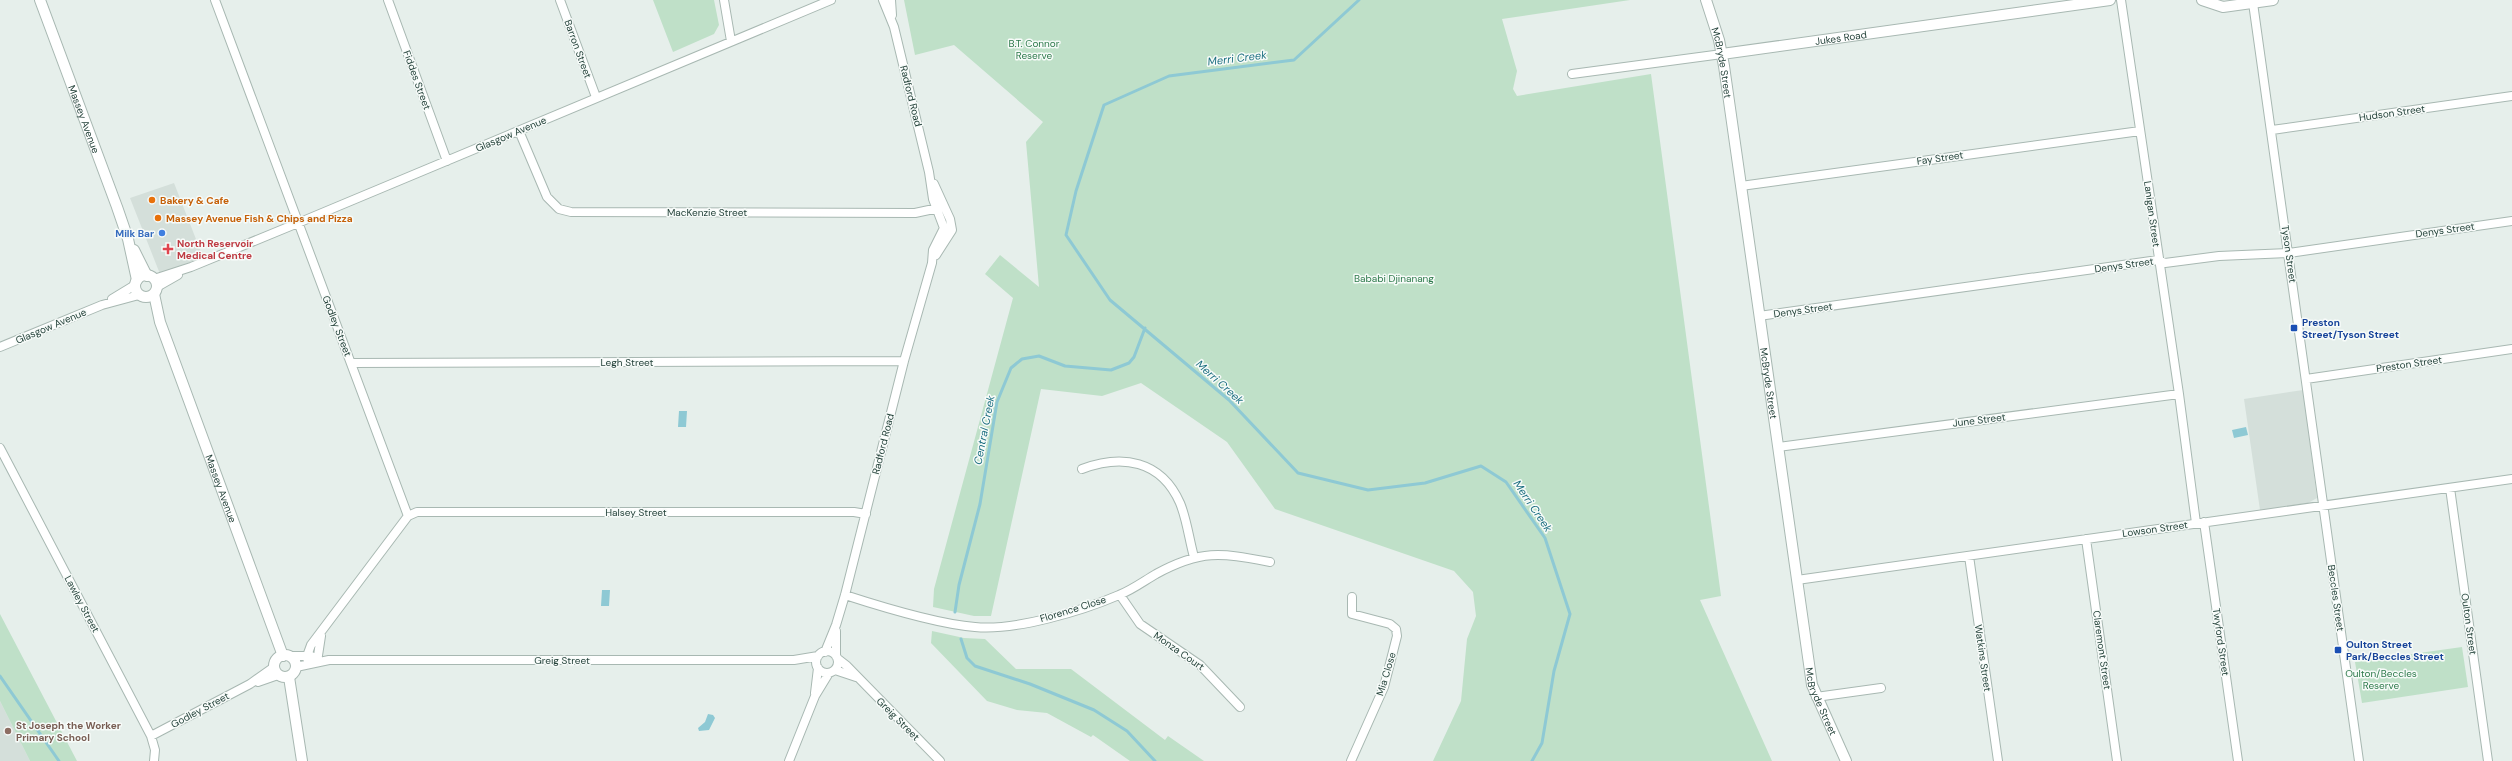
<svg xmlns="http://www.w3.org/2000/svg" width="2512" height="761" viewBox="0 0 2512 761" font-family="'DM Sans',sans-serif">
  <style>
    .built { fill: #d4dfda }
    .green { fill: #bfe0c8 }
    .water { fill: #8ec9d4 }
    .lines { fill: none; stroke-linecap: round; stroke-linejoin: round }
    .stream { stroke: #8ec9d4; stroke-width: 3 }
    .minor-casing { stroke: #a8b8b2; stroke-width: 10 }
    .tertiary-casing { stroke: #a8b8b2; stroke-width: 12 }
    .minor { stroke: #fff; stroke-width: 8 }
    .tertiary { stroke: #fff; stroke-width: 10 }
    .food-dot { fill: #e8710a; stroke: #f7fbf9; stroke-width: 1.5 }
    .shop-dot { fill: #3f7fe0; stroke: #f7fbf9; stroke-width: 1.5 }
    .health-dot { fill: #e0444e; stroke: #f7fbf9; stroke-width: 1.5 }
    .transit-dot { fill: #1a4fb4; stroke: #f7fbf9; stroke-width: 1.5 }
    .education-dot { fill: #8d6e63; stroke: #f7fbf9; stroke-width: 1.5 }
    .labels { text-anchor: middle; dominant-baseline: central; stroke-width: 3; stroke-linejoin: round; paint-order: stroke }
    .street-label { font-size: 10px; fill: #24423a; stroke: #f7fbf9 }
    .park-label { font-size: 10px; fill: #2d7a4b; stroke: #f7fbf9 }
    .food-label { font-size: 10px; font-weight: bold; fill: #c56008; stroke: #f7fbf9; text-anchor: start }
    .shop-label { font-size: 10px; font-weight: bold; fill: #366cbe; stroke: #f7fbf9; text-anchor: end }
    .health-label { font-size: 10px; font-weight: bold; fill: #be3a42; stroke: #f7fbf9; text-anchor: start }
    .transit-label { font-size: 10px; font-weight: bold; fill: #164399; stroke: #f7fbf9; text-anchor: start }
    .education-label { font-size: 10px; font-weight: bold; fill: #785e54; stroke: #f7fbf9; text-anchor: start }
    .water-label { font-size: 11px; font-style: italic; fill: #1c6f80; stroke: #f7fbf9 }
  </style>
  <rect width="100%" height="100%" fill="#e6efeb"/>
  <path class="built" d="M174,183l29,74 -43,17 -30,-76z
    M2303,390l14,108 -9,5 -48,7 -16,-111z
    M0,701l30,60h-30z"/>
  <path class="green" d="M653,0h61l5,25 -5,9 -41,18z
    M904,0h726l-128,19 15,52 -4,18 4,7 134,-22 70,522 -21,4 72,161h-339l28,-60 6,-62 9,-23 -3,-24 -19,-21 -179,-62 -48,-67 -86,-59 -39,13 -61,-7 -50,227h-17l-41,-9 1,-18 79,-291 -28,-24 15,-19 39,32 -13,-145 17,-20 -89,-77 -39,10z
    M0,614l77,147h-47l-30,-60z
    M932,631l32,7 21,1 31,30h55l94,71 3,-4 36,25h-74l-37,-26 -2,2 -44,-24 -30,-3 -30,-9 -56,-58z
    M2462,647l6,40 -106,16 -7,-41z"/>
  <path class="water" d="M679,411h8l-1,16h-8z
    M2246,427l2,8 -14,3 -2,-8z
    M602,590h8l-1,16h-8z
    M708,714l5,1 2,3 -6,12 -10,1 -1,-3 7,-6z"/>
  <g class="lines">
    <path class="stream" d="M1359,0l-65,60 -125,16 -65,29 -28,86 -10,44 44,65 119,100 69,73 70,17 57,-7 56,-17 25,16 39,56 25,76 -16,57 -12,72 -10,18
      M955,612l4,-27 21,-81 17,-102 14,-34 11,-9 17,-3 26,10 46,4 18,-7 5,-6 11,-29
      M961,639l6,19 8,8 55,18 64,26 33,21 28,30
      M0,676l59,85"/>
    <g class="minor-casing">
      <path id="minor" d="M215,0l193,516 -97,129 -4,11 1,7
        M388,0l59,161
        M560,0l36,97
        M724,0l7,41
        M891,0l1,15
        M2121,0l58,394 17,129
        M2253,3l106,758
        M1572,74l150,-20
        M2272,130l240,-34
        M519,131l28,66 12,12 12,3 344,1 28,-6
        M934,184l16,35 2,11 -16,25
        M1741,186l399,-55
        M154,279l37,-12 107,-44 533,-223
        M157,287l21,-12
        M112,299l23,-14
        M1759,316l399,-56 7,3 54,-7 70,-3 223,-32
        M0,347l102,-42 37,-10
        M351,363l553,-2
        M2306,379l206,-30
        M1778,447l401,-53
        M0,448l151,288 4,14 -1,11
        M1082,469c40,-15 79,-9 98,34 7,17 9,36 14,54
        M2450,488l38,273
        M408,516l9,-4h437l12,2
        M2204,522l34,239
        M2086,539l31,222
        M1969,556l29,205
        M1797,580l715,-101
        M845,595c37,12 92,29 130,32 40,4 107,-16 144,-32 13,-5 25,-14 37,-21 46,-25 65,-21 114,-12
        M1120,595l20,29 60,41 40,42
        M836,631v25
        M816 662a11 11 0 1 1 22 0a11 11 0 1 1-22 0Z
        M825,652l11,-27 9,-30 59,-234 28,-98 1,-13 11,-22 -11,-29 -4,-27 -35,-145 -11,-27
        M290,656h21
        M838,659l9,7 93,95
        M317,662l4,-26
        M296,667l33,-7h465l24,-4
        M835,670l21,7
        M258,682l20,-7
        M815,693l3,-25
        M1816,697l65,-9
        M151,736l99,-52 24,-17
        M789,761l26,-65 14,-23
        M1351,761l33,-74 13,-51 -1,-7 -6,-5 -38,-10v-17"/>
    </g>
    <g class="tertiary-casing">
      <g id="tertiary">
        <path id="s1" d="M40,0l77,207 11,32 9,41"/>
        <path id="s2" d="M1706,0l13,40 5,26 88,619 34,76"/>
        <path d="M2202,0l21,7 50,-7"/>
        <path id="s3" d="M1722,54l388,-54"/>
        <path d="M134,250l13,26"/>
        <circle cx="146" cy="286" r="11"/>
        <path id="s4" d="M154,294l6,28 123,334"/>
        <circle cx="285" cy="666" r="11"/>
        <path d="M289,677l13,84"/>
      </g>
    </g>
    <use href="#minor" class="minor"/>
    <use href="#tertiary" class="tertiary"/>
  </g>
  <g class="food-dot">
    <circle cx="152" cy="200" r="4"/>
    <circle cx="158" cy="218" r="4"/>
  </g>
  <circle class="shop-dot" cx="162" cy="233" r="4"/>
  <path class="health-dot" d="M166 243h4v4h4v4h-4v4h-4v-4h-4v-4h4z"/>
  <g class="transit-dot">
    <rect x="2290" y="324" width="8" height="8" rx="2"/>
    <rect x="2334" y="646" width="8" height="8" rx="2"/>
  </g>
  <circle class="education-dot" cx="8" cy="731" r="4"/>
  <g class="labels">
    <g class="street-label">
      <text stroke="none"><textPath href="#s3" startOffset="120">Jukes Road</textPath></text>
      <text transform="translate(578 49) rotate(70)">Barron Street</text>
      <text stroke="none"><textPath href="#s2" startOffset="65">McBryde Street</textPath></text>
      <text transform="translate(417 80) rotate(70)">Fiddes Street</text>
      <text transform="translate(911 96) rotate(76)">Radford Road</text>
      <text transform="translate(2392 113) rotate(-8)">Hudson Street</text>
      <text stroke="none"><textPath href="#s1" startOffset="127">Massey Avenue</textPath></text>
      <text transform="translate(511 134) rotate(-23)">Glasgow Avenue</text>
      <text transform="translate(1940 158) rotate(-8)">Fay Street</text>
      <text x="707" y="212">MacKenzie Street</text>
      <text transform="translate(2152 214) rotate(82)">Lanigan Street</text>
      <text transform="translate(2445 230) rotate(-8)">Denys Street</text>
      <text transform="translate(2289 254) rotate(82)">Tyson Street</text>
      <text transform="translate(2124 265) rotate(-8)">Denys Street</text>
      <text transform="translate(1803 310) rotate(-8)">Denys Street</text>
      <text transform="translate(51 326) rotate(-23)">Glasgow Avenue</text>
      <text transform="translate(337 326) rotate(69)">Godley Street</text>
      <text x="627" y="362">Legh Street</text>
      <text transform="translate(2409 364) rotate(-8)">Preston Street</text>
      <text stroke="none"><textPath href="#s2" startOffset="389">McBryde Street</textPath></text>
      <text transform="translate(1979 420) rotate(-7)">June Street</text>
      <text transform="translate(883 444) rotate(-76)">Radford Road</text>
      <text stroke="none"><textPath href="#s4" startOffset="206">Massey Avenue</textPath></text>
      <text x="636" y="512">Halsey Street</text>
      <text transform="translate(2155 529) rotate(-8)">Lowson Street</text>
      <text transform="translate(2336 598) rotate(82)">Beccles Street</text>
      <text transform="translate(82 604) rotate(62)">Lawley Street</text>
      <text transform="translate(1073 609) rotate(-17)">Florence Close</text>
      <text transform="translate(2469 624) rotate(82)">Oulton Street</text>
      <text transform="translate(2221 642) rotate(82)">Twyford Street</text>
      <text transform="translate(2102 650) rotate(82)">Claremont Street</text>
      <text transform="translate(1179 651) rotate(35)">Monza Court</text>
      <text transform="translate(1983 658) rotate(82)">Watkins Street</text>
      <text x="562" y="660">Greig Street</text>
      <text transform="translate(1386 674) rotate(-73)">Mia Close</text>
      <text stroke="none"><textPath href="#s2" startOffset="712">McBryde Street</textPath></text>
      <text transform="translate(200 710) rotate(-28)">Godley Street</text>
      <text transform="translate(898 719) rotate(45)">Greig Street</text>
    </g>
    <g class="park-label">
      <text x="1034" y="43">B.T. Connor<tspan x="1034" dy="12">Reserve</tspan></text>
      <text x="1394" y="278">Bababi Djinanang</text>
      <text x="2381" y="673">Oulton/Beccles<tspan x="2381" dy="12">Reserve</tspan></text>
    </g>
    <g class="food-label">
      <text x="160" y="200">Bakery &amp; Cafe</text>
      <text x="166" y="218">Massey Avenue Fish &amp; Chips and Pizza</text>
    </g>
    <g class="shop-label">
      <text x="154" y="233">Milk Bar</text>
    </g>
    <g class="health-label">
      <text x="177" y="243">North Reservoir<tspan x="177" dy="12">Medical Centre</tspan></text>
    </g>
    <g class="transit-label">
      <text x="2302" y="322">Preston<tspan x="2302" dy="12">Street/Tyson Street</tspan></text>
      <text x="2346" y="644">Oulton Street<tspan x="2346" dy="12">Park/Beccles Street</tspan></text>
    </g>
    <g class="education-label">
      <text x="16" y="725">St Joseph the Worker<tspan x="16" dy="12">Primary School</tspan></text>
    </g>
    <g class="water-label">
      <text transform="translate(1237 58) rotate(-7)">Merri Creek</text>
      <text transform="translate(1220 382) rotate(42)">Merri Creek</text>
      <text transform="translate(984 430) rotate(-79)">Central Creek</text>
      <text transform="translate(1533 506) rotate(56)">Merri Creek</text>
    </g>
  </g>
</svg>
